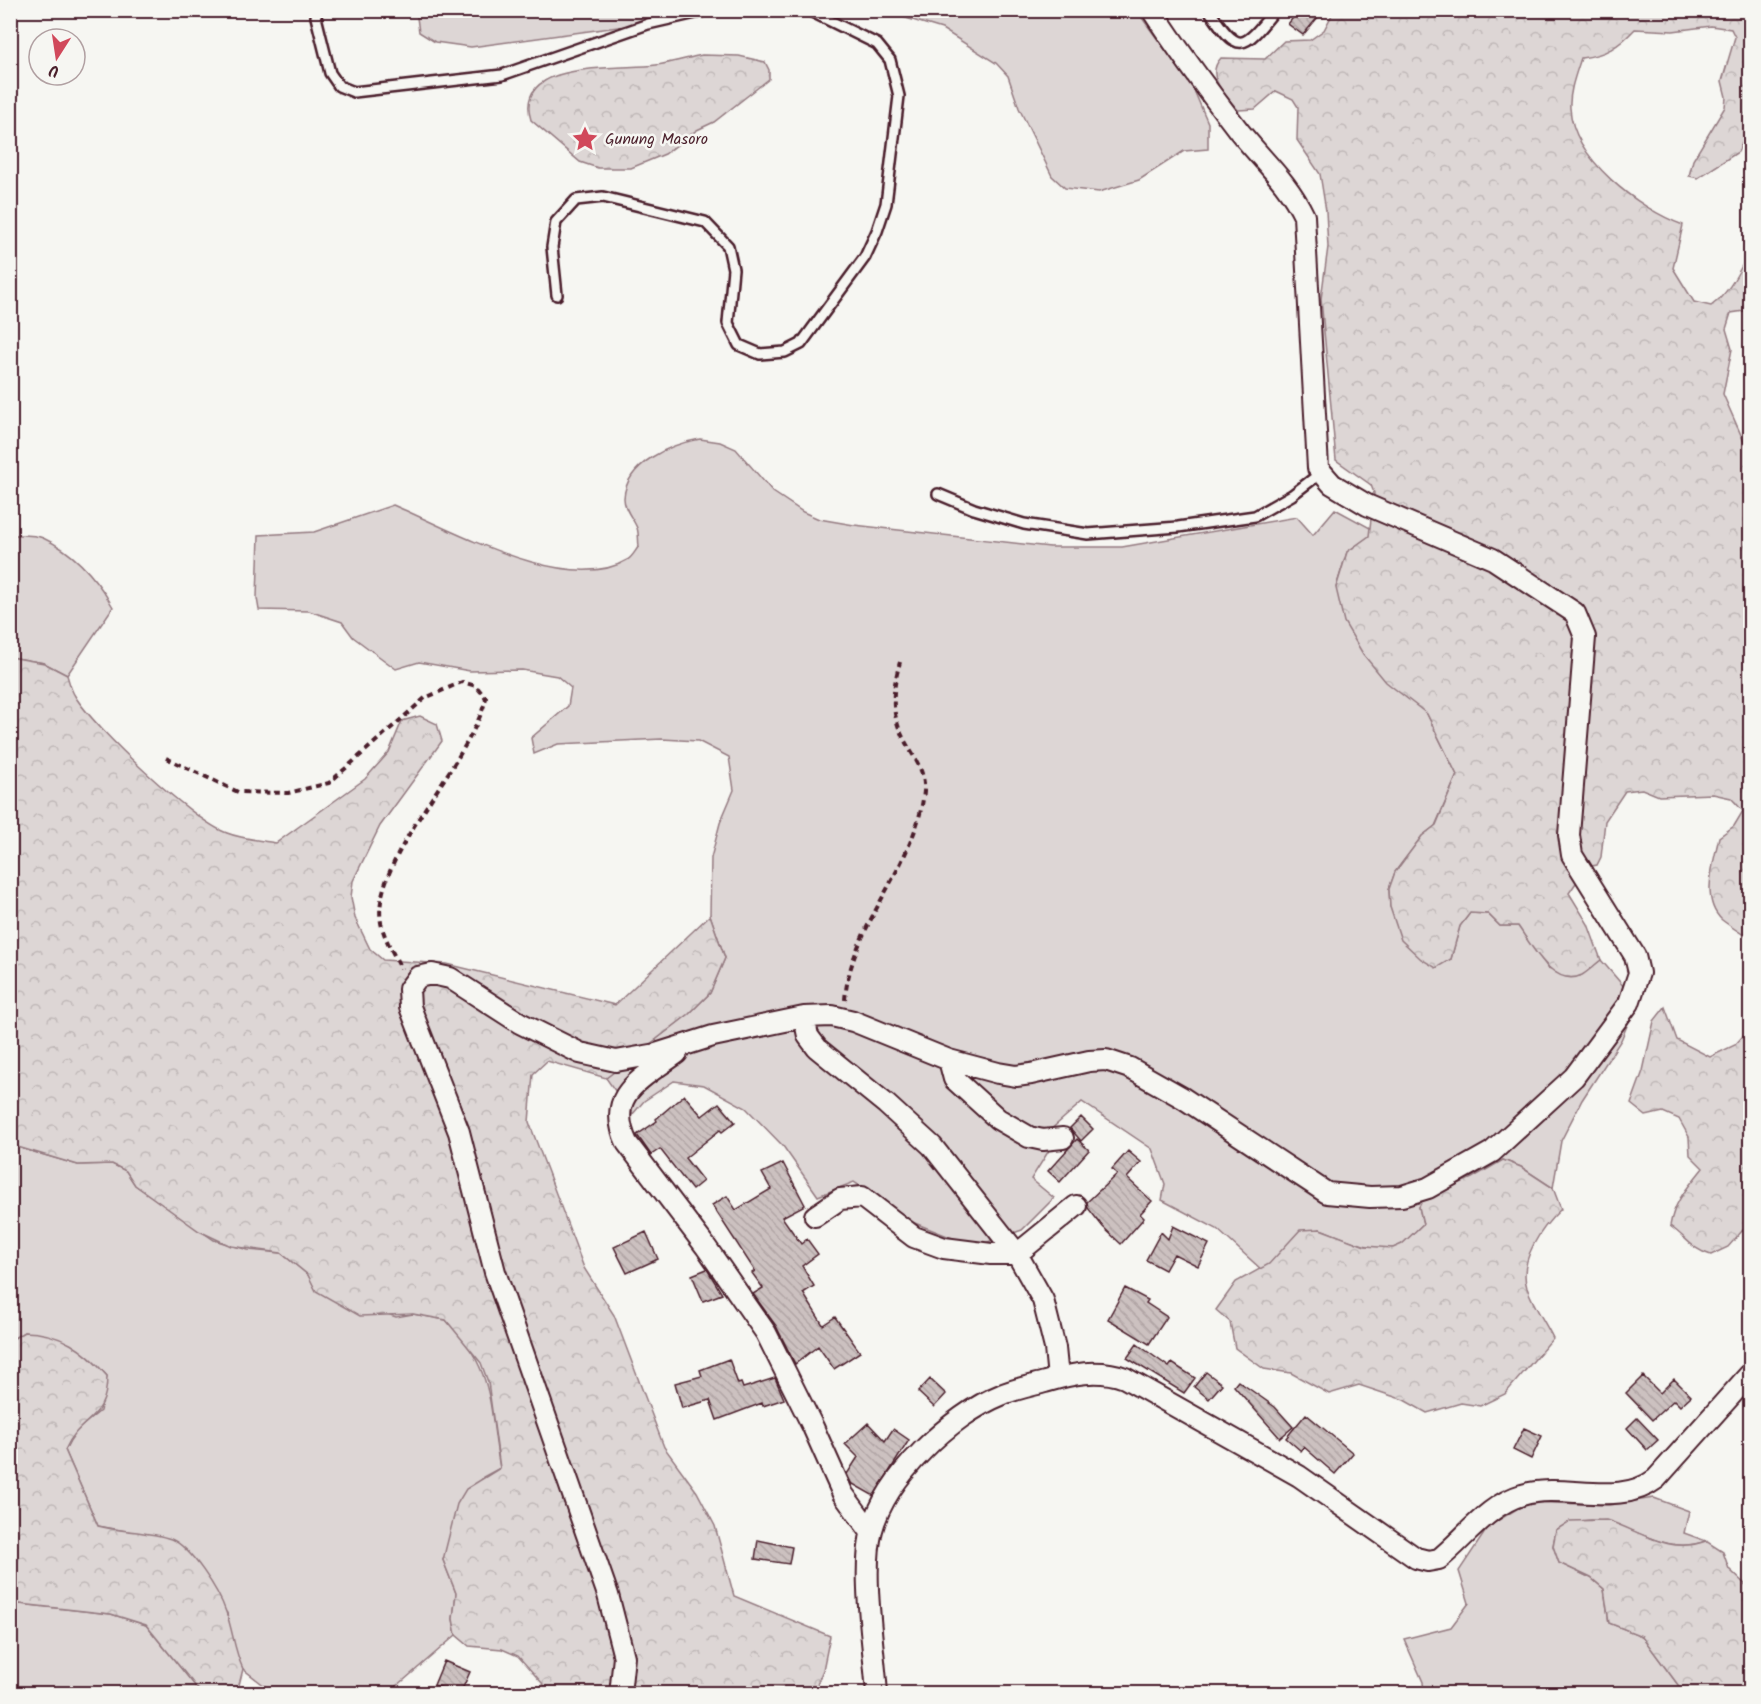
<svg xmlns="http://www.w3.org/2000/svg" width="1761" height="1704" viewBox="0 0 1761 1704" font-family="Kalam,sans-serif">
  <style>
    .grass { fill: #ddd6d5; stroke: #947a80; stroke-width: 1.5 }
    .forest { fill: url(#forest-crowns); stroke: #947a80; stroke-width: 1.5 }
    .building { fill: url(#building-back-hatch); stroke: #4a1f2b; stroke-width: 1.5 }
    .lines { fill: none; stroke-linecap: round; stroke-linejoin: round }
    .service-casing { stroke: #4a1f2b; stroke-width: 14 }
    .minor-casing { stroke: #4a1f2b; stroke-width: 24 }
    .path { stroke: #4a1f2b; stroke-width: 4; stroke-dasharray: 6 4.5; stroke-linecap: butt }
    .service { stroke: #f6f6f2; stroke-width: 9 }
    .minor { stroke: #f6f6f2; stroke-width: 20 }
    .labels { text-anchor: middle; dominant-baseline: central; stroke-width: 5; stroke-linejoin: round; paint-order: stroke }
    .poi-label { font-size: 16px; fill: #4a1f2b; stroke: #f6f6f2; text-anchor: start }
  </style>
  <defs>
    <pattern id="forest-crowns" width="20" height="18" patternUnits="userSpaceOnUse" patternTransform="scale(1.5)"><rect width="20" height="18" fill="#ddd6d5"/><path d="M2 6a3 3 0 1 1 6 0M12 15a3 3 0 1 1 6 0" fill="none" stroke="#bfb7b7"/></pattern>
    <pattern id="building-back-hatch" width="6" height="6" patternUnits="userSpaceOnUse" patternTransform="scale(1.5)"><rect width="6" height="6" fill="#ccc1c0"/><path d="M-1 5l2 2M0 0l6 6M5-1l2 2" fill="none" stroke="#b1a5a5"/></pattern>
  </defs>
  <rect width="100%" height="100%" fill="#f6f6f2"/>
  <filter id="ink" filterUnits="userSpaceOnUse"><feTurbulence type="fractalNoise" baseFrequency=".0167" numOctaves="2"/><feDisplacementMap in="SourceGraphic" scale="12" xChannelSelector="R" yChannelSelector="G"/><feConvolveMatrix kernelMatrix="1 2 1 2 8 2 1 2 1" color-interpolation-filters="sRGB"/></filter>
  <g filter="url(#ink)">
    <path class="grass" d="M416,10l319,1 -264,36 -36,-5 -16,-10z
      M883,11h254l56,77 15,35v26l-24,2 -45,29 -40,12 -34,-4 -13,-12 -33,-68 -11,-32 -12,-13 -54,-34z
      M700,439l20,3 16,7 37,43 30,20 16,7 35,6 196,22h72l175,-30 16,18 22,-26 37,20 -3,8 -22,15 -11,35 91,127 30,61 -22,51 -13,10 -27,36 -6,17 1,18 61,52 9,-33 10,-13 18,1 12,12h18l30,42 32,8 21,-16 36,42 -16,38 -39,60 -21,41 -8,47 -32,-21 -18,-7 -84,47 4,17c-7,6 -13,15 -21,20 -19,14 -62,-8 -82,-15l-58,41 -45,-41 -55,-29 3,-16 -13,-35 -70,-47 -33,29 -1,21 -17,27 23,19 -32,32 -40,14 -27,-5 -58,-23 -24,-22 -19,-12 -36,14 -35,-50 -37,-38 -42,-23 -30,-4 -30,20 -12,14 -26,-37 83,-64 21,-21 15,-35 -15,-43 1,-57 9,-35 14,-33 -5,-33 -31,-16 -36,-2 -104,5 -24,10 -3,-16 37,-32 3,-18 -14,-12 -35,-6 -52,1 -51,-9 -23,7 -43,-32 -11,-15 -33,-11 -50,-1 -2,-12 2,-63 55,-3 79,-27c57,24 175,91 234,55 5,-2 8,-9 12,-14 -1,-5 0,-13 -2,-18 -4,-10 -13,-18 -13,-30 2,-35 47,-54 76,-59z
      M10,535c10,0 25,-1 33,3 31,14 54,41 70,69l-46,68 -23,-12 -33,-6z
      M10,1145l68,20 34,-1 14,7 9,14 79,55 34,10 33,3 27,22 9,16 79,26 17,-3 33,6c50,50 42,84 54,148l-17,9 -40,83 13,33 -3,26 3,16 -67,58h-115l-31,-24 -9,-18 -7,-38 -73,-77 -56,-10 -33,-76 8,-17 27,-22 7,-35c-29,-34 -41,-33 -83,-44l-13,8z
      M1654,1498l35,13 -5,22 22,8c-56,21 -93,-45 -150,-11l-3,16 6,17 32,15 13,11 5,34 33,13 42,57h-260l-1,-11 -19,-43 47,-12 18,-24 -10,-32 30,-45 39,-24 81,3z
      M11,1603l100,11 35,11 55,68 -190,1z"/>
    <path class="forest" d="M1334,11h416v113l-12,28 -40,26 -9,-2 4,-16 32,-53 1,-10 -4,-16 13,-44 -4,-8 -20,-3 -38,5 -38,-2c-17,18 -29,26 -54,29 -5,16 -12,33 -11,50 3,51 69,101 113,117l-10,43 21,34 17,4c20,-15 27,-34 39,-55v59l-19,3 -5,16 6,20 -9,45 22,50 5,5v490c-9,-6 -19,-12 -28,-19 -22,-20 -8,-58 -3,-83l15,-11 9,-15 -12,-13 -18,-4 -54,2 -17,-7 -17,2 -20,30 -4,36 -4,8 -10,2 -18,26 19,31 13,36c-6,4 -12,11 -19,15 -29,14 -51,-31 -64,-49h-18l-12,-12 -18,-1 -10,13 -9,33 -15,9 -15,-9 -20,-19 -11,-33 -1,-18 6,-17 27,-36 14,-11 21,-50 -30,-61 -41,-32 -23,-28 -19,-32 -8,-34 11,-36 22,-16 5,-43 -3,-8 -35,-25 -15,-161 7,-52 -2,-36 -6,-37 -23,-34 1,-33 -5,-8 -17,-8 -21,18 -17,1c-12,-15 -34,-34 -17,-52l44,1 19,-18 26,-1 14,-10z
      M702,55l37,1 26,6 4,8v9l-55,43 -17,8 -32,24 -34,14h-33l-18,-6 -49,-42c-19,-62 92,-50 125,-55 16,-2 31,-7 46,-10z
      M10,657l34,6 23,12c2,7 4,15 8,21 19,32 118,125 152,137 15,6 33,7 49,10l89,-64 24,-27 13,-31 18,-5 17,8 5,17 -62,85 -27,55 -2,16 4,21 15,31 13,11 64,4 168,41 95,-90 15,43 -15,35 -21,21 -83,64 -59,-17 -14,13 -4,48 55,146 30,47 50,132 33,45 18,34 19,70 96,40 -7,34 -7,16 -119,8 -146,-1 -33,-37 -16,-7 -33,-3 -13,-11 -3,-16 3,-26 -13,-33 14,-56 9,-15 34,-21 -12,-86 -7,-19 -35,-43 -33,-6 -53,2 -44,-25 -8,-16 -27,-22 -50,-7 -32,-15 -64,-46 -9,-14 -14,-7 -34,1 -67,-20z
      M1665,1007l12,33 33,17 25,-12 15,-17v194l-22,25 -17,8c-20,-6 -24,-17 -41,-29 4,-25 18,-39 33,-58l-13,-13 -1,-18 -10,-18 -16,-7 -17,4 -15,-12 12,-33 11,-50z
      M1503,1160l18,7 32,21 8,21c-19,18 -43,51 -34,79 6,17 18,34 26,50l-48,56 -25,12 -19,-3 -34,10 -23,-13 -45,-15 -30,9 -38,-21 -27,-4 -29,-21 -5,-26 -14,-12 20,-28 33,-18 31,-34 20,-1 45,17 28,2 9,-4 21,-20 -4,-17 4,-8 49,-21z
      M24,1332c36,0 61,18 83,44 0,47 -26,38 -42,74l33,76c23,6 51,5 73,13 20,8 48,52 55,73 7,19 8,38 17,57l-6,24h-36l-55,-68 -35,-11 -100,-11v-263z
      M1606,1520c35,11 62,35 100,21l17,11 6,17 21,20v104h-66l-42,-57 -33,-13 -5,-34 -13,-11 -32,-15 -6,-17 3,-16 14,-9z"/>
    <path class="building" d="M1299,10h25l-21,25 -15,-11z
      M684,1095l18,21 17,-13 16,19 -13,10 -2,-2 -35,28 18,23 -11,9 -32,-41 -9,6 -14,-20 20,-14 -1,-2z
      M1081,1117l12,12 -12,12 -11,-13z
      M1077,1139l12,11 -29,32 -12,-11z
      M1128,1151l13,11 -14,16 25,23 -12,13 4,4 -23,26 -18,-17 -15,-19 -1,-6 30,-28 -5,-5z
      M783,1163l22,42 -23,12 19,27 6,-5 11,15 -16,12 12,20 -11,7 20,32 12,-8 25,35 -26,17 -16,-23 -23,18 -19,-38 -23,-32 10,-6 -11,-15 3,-2 -43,-66 15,-9 9,14 35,-21 -9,-16z
      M1173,1226l36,18 -11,22 -24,-12 -9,16 -19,-10 15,-28 7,7z
      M646,1232l12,27 -31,14 -13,-26z
      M707,1269l15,25 -19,7 -11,-26z
      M1125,1288l23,12 -2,3 21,14 -18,27 -41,-25z
      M1137,1344l32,23 3,-4 23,15 -11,15 -57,-35z
      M729,1359l9,25 3,-1 2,5 32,-10 9,21 -21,7 -1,-3 -45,17 -7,-20 -28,8 -7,-25 27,-7 -2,-6z
      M1206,1372l16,12 -13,15 -15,-12z
      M1643,1376l17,17 14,-14 17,17 -11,10 -6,-6 -22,20 -26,-27z
      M930,1379l16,15 -12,13 -16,-15z
      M1238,1381l37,26 18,20 -13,11 -46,-52z
      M1306,1414l47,39 -18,21 -31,-27 -3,4 -15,-13z
      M1637,1418l21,22 -11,10 -20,-22z
      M868,1423l17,18 8,-12 16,11 -35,56 -23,-13 -4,-9 11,-17 -13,-13z
      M1524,1428l18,8 -11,23 -18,-9z
      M758,1540l34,7 -3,17 -34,-5z
      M444,1661l26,11 -10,22 -26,-9z"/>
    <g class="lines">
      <g class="service-casing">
        <path id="service" d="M317,10l-1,7 14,56 9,13 15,6 148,-17 146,-51 61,-14
          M1209,10c30,45 33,41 66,0
          M557,295l-5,-48 4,-25 20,-22 27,-3 102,25 23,24 5,23 -5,54 11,22 21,9 25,-2 16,-8 64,-87 12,-26 9,-27 13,-108 -9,-36 -13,-16 -69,-34
          M938,494l36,15 50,15 64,10 90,-7 77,-11 37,-21 30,-23"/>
      </g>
      <g class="minor-casing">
        <path id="minor" d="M804,1017l4,19 9,12 69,56 46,42 85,108 26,46 12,48 3,30
          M677,1053c-35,26 -73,41 -50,90l79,104 60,86 47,94 30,67 28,38
          M949,1060l5,19 44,40 31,18 14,3 20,-2
          M815,1216l25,-17 22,-2 52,40 30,11 47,6h26l59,-48
          M620,1694l4,-37 -16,-62 -113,-323 -36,-140 -49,-125 -1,-18 9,-12 14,-3 18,4 70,45 60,30 36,8 40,-7 57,-18 91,-19 28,-1 21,5 96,39 49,13 18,3 15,-2 58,-13 17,-1 24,8 53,30 144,95 43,4 32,-1 26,-8 64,-36 82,-75 55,-74 10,-30 -4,-17 -63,-101 -3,-20 16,-198 -10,-24 -82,-54 -126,-54 -35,-21 -14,-16 -14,-252c-16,-34 -42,-56 -65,-85 -30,-39 -60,-79 -87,-121
          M877,1694c-3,-46 -16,-122 -5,-164 14,-53 79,-115 129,-135 14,-6 29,-9 44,-13 26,-8 53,-14 80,-4l174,98 117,82 12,3 11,-2c25,-20 50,-55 83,-64 43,-13 96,13 134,-16l94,-105"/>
      </g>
      <path class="path" d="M166,758l72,34 50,1 41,-10 96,-85 37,-16 14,4 10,12c-16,67 -121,166 -104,229 4,15 13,29 19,42
        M845,1000c5,-75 72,-135 79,-209 2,-23 -15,-39 -23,-58 -11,-25 -8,-46 -1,-71"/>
      <use href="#service" class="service"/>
      <use href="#minor" class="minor"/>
    </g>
  </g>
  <defs>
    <g id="sight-bare" transform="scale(2.07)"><path d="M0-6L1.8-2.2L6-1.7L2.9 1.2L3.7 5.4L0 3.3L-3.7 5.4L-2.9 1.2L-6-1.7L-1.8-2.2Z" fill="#d1495b" stroke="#f6f6f2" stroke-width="2.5" paint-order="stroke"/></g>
  </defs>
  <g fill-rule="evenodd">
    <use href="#sight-bare" x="585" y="139"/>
  </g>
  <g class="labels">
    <g class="poi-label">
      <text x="605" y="139">Gunung Masoro</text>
    </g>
  </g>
  <rect width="1761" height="1704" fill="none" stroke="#f6f6f2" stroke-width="36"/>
  <rect x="18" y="18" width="1725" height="1668" fill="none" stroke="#4a1f2b" stroke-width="2" filter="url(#ink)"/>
  <g transform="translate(57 57) rotate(192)"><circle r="28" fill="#f6f6f2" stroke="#b1a0a2" stroke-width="1.5"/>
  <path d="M0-4.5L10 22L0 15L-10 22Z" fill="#d1495b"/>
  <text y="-9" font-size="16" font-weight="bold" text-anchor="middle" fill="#4a1f2b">U</text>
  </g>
</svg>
